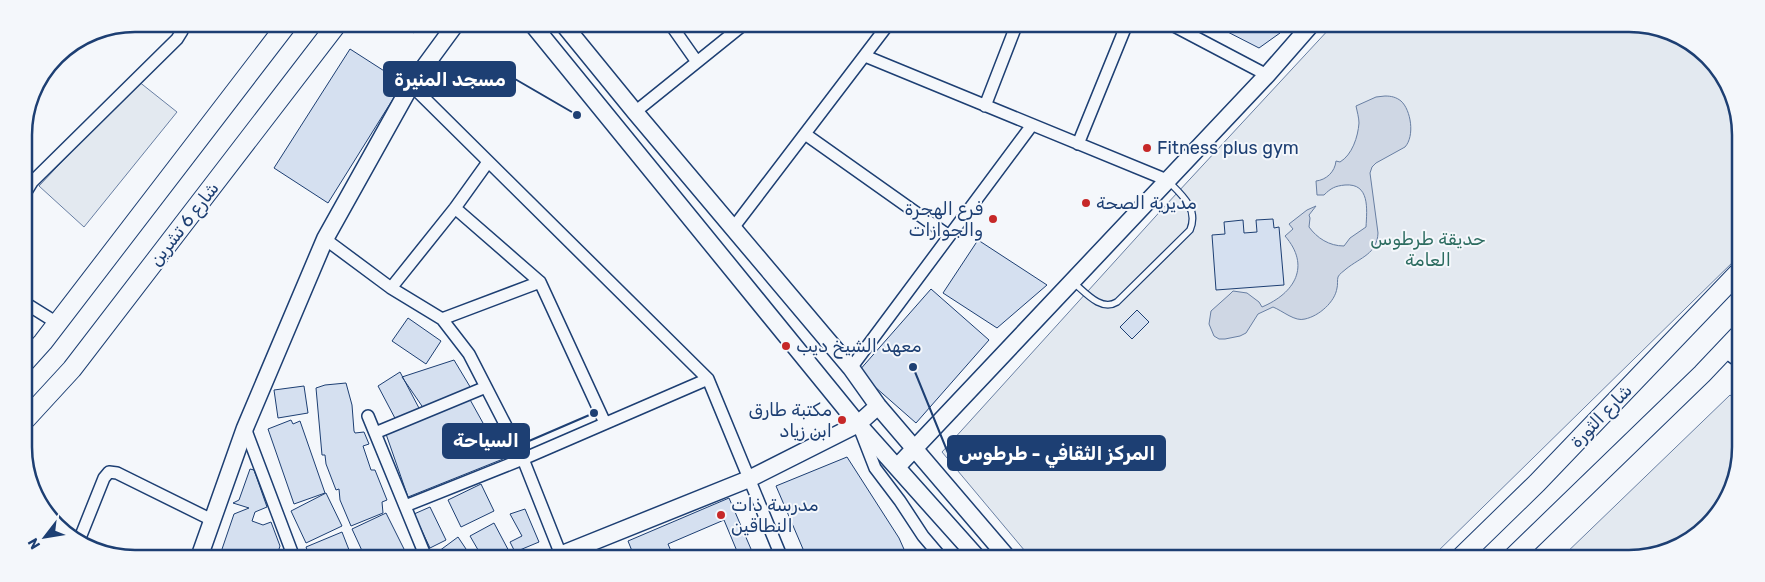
<svg xmlns="http://www.w3.org/2000/svg" width="1765" height="582" viewBox="0 0 1765 582" font-family="Rubik,'Noto Sans Arabic',sans-serif">
  <style>
    .green { fill: #e3e9f0; stroke: #687fa3 }
    .water { fill: #cfd7e4; stroke: #687fa3 }
    .building { fill: #d5e0f0; stroke: #1d3f73 }
    .lines { fill: none; stroke-linecap: round; stroke-linejoin: round }
    .lane-casing { stroke: #1d3f73; stroke-width: 8 }
    .street-casing { stroke: #1d3f73; stroke-width: 14 }
    .secondary-casing { stroke: #1d3f73; stroke-width: 19 }
    .primary-casing { stroke: #1d3f73; stroke-width: 21 }
    .lane { stroke: #f4f7fb; stroke-width: 5.5 }
    .street { stroke: #f4f7fb; stroke-width: 11 }
    .secondary { stroke: #f4f7fb; stroke-width: 16 }
    .primary { stroke: #f4f7fb; stroke-width: 19 }
    .poi-dot { fill: #c62828; stroke: #f4f7fb; stroke-width: 2 }
    .labels { text-anchor: middle; dominant-baseline: central; stroke-width: 4; stroke-linejoin: round; paint-order: stroke }
    .poi-label { font-size: 18px; fill: #1d3f73; stroke: #f4f7fb; text-anchor: start }
    .street-label { font-size: 18px; fill: #1d3f73; stroke: #f4f7fb }
    .park-label { font-size: 18px; fill: #2c6c60; stroke: #f4f7fb }
    .rim { fill: none; stroke: #1d3f73; stroke-width: 2.5 }
    .leader { fill: none; stroke: #1d3f73; stroke-width: 2 }
    .callout-dot { fill: #1d3f73; stroke: #f4f7fb; stroke-width: 2 }
    .callout { fill: #1d3f73; stroke: #1d3f73; stroke-width: 2 }
    .callout-label { font-size: 19px; text-anchor: middle; font-weight: bold; fill: #fff }
  </style>
  <rect width="100%" height="100%" fill="#f4f7fb"/>
  <path class="green" d="M1331,27l327,1 55,34 26,52 -1,143 -307,301 -401,-1 -88,-105 223,-246z
    M138,81l39,31 -93,115 -45,-41z
    M1730,395l8,6 -1,74 -39,60 -62,23h-75z"/>
  <path class="water" d="M1385,96c6,0 11,1 16,5 10,9 14,35 4,46l-29,16 -4,4 -2,6 8,60c-1,21 -17,24 -32,36 -2,2 -7,5 -8,8 -1,3 0,8 -1,11 -2,14 -18,28 -32,31 -10,3 -22,-8 -32,-12l-15,7 -12,19 -6,3 -15,3h-6l-5,-3 -5,-12 2,-13 19,-17 3,-3 14,2 12,9 3,5c33,-14 49,-41 23,-71l8,-7 -4,-5 18,-14 9,-4 -7,9 1,3 -1,9c8,11 20,19 35,19l6,-8 16,-11c1,-18 4,-44 -21,-42 -10,1 -14,3 -21,10h-7l-1,-14c10,-1 19,-9 20,-20l4,1c12,-7 18,-25 19,-39 0,-5 -2,-12 -3,-17l20,-9z"/>
  <path class="building" d="M402,24h18l-6,9z
    M1218,27h50l12,6 -21,15z
    M350,49l53,34 -75,120 -54,-35z
    M1273,219l1,9 5,-1 5,58 -68,5 -4,-55 13,-1 -1,-12 19,-2 1,13 13,-1 -1,-12z
    M978,240l69,45 -50,43 -54,-35z
    M931,289l58,51 -73,83 -58,-51z
    M1137,310l12,12 -17,17 -12,-12z
    M408,318l33,23 -15,23 -34,-23z
    M454,360l18,30 -48,19 -22,-32z
    M400,372l20,38 -23,12 -19,-36z
    M346,383l6,22 2,26 1,2 9,-1 5,12 -6,2 8,24h4l12,30 -5,2 1,11 -32,13 -11,-26 -1,-11 -3,1 -10,-26 -1,-9h-3l-6,-67 9,-3z
    M304,386l4,27 -30,5 -4,-28z
    M468,396l35,63 -95,38 -22,-63z
    M291,420l2,4 7,-3 25,72 -31,11 -26,-75z
    M847,457l52,81 8,18h-101l-30,-70z
    M250,469l4,1 13,37 -12,5 -3,9 11,4 8,-3 9,24 -2,6 1,3h-59l14,-41 15,-6 -16,-5 6,-3z
    M481,484l13,27 -33,16 -13,-27z
    M326,493l16,33 -36,17 -15,-32z
    M729,498l25,58h-15l-15,-36 -56,24 5,12h-39l-6,-15z
    M430,507l16,33 -16,8 -16,-34z
    M525,509l14,33 -24,10 -5,-10 12,-6 -12,-22z
    M386,513l21,42h-43l-12,-26z
    M494,523l17,32h-30l-11,-19z
    M342,532l9,23h-42l-3,-8z
    M458,537l12,18h-35v-1z"/>
  <g class="lines">
    <g class="lane-casing">
      <path id="lane" d="M1073,282c12,10 28,30 44,20l73,-72c9,-21 -8,-35 -22,-49"/>
    </g>
    <g class="street-casing">
      <path id="street" d="M671,25l26,37
        M1174,26l93,49
        M865,56l302,124
        M411,85l297,294 73,177
        M985,106l31,-80
        M635,112l108,-87
        M805,134l144,102
        M1078,144l48,-118
        M24,195l8,-13 145,-143 5,-8v-7
        M455,208l85,74 65,141
        M733,228l154,-202
        M325,239l66,49 51,31 27,35 54,105 38,96
        M391,288l64,-80 33,-46
        M25,303l32,20
        M442,319l98,-37
        M1724,351l14,10
        M851,368l181,-243
        M368,416l57,139
        M245,428l48,127
        M861,432l14,36 25,33 23,35 17,20
        M375,433l111,-46
        M405,506l118,-47 185,-80
        M80,538l24,-60 5,-6 8,1 95,47"/>
    </g>
    <g class="secondary-casing">
      <path id="secondary" d="M533,25l325,399 118,132
        M564,25l71,87 216,256 27,38 129,151
        M897,467l370,-392 42,-48
        M200,555l45,-127 80,-189 86,-154 44,-60
        M560,555l189,-76 109,-55 20,-18"/>
    </g>
    <g class="primary-casing">
      <path id="primary" d="M25,362l18,-20 244,-318
        M26,419l46,-50 265,-345
        M1460,558l77,-75 201,-210
        M1512,558l190,-184 36,-38"/>
    </g>
    <use href="#lane" class="lane"/>
    <use href="#street" class="street"/>
    <use href="#secondary" class="secondary"/>
    <use href="#primary" class="primary"/>
  </g>
  <g class="poi-dot">
    <circle cx="1147" cy="148" r="5"/>
    <circle cx="1086" cy="203" r="5"/>
    <circle cx="993" cy="219" r="5"/>
    <circle cx="786" cy="346" r="5"/>
    <circle cx="842" cy="420" r="5"/>
    <circle cx="721" cy="515" r="5"/>
  </g>
  <g class="labels">
    <g class="poi-label">
      <text x="1157" y="148">Fitness plus gym</text>
      <text x="1096" y="203">مديرية الصحة</text>
      <text x="983" y="209" text-anchor="end">فرع الهجرة<tspan x="983" dy="21">والجوازات</tspan></text>
      <text x="796" y="346">معهد الشيخ ديب</text>
      <text x="832" y="410" text-anchor="end">مكتبة طارق<tspan x="832" dy="21">ابن زياد</tspan></text>
      <text x="731" y="505">مدرسة ذات<tspan x="731" dy="21">النطاقين</tspan></text>
    </g>
    <g class="street-label">
      <text transform="translate(184 224) rotate(-52)">شارع 6 تشرين</text>
      <text transform="translate(1601 416) rotate(-46)">شارع الثورة</text>
    </g>
    <g class="park-label">
      <text x="1428" y="239">حديقة طرطوس<tspan x="1428" dy="21">العامة</tspan></text>
    </g>
  </g>
  <path d="M0 0H1765V582H0ZM135 32H1629A103 103 0 0 1 1732 135V447A103 103 0 0 1 1629 550H135A103 103 0 0 1 32 447V135A103 103 0 0 1 135 32Z" fill="#f4f7fb" fill-rule="evenodd"/>
  <path class="rim" d="M135 32H1629A103 103 0 0 1 1732 135V447A103 103 0 0 1 1629 550H135A103 103 0 0 1 32 447V135A103 103 0 0 1 135 32Z"/>
  <path class="leader" d="M577 115L515 79M594 413L529 441M913 367L948 453"/>
  <g class="callout-dot">
    <circle cx="577" cy="115" r="5"/>
    <circle cx="594" cy="413" r="5"/>
    <circle cx="913" cy="367" r="5"/>
  </g>
  <g class="callout">
    <rect x="384" y="62" width="131" height="34" rx="5"/>
    <rect x="443" y="424" width="86" height="34" rx="5"/>
    <rect x="948" y="436" width="217" height="34" rx="5"/>
  </g>
  <g class="callout-label">
    <text x="450" y="86">مسجد المنيرة</text>
    <text x="486" y="447">السياحة</text>
    <text x="1057" y="460">المركز الثقافي - طرطوس</text>
  </g>
  <g transform="translate(45 537) rotate(239)" stroke="#f4f7fb" stroke-width="4" paint-order="stroke">
  <path d="M0-4L9 19L0 12L-9 19Z" fill="#1d3f73"/>
  <text y="-8" font-size="14" font-weight="bold" text-anchor="middle" fill="#1d3f73">N</text>
  </g>
</svg>
